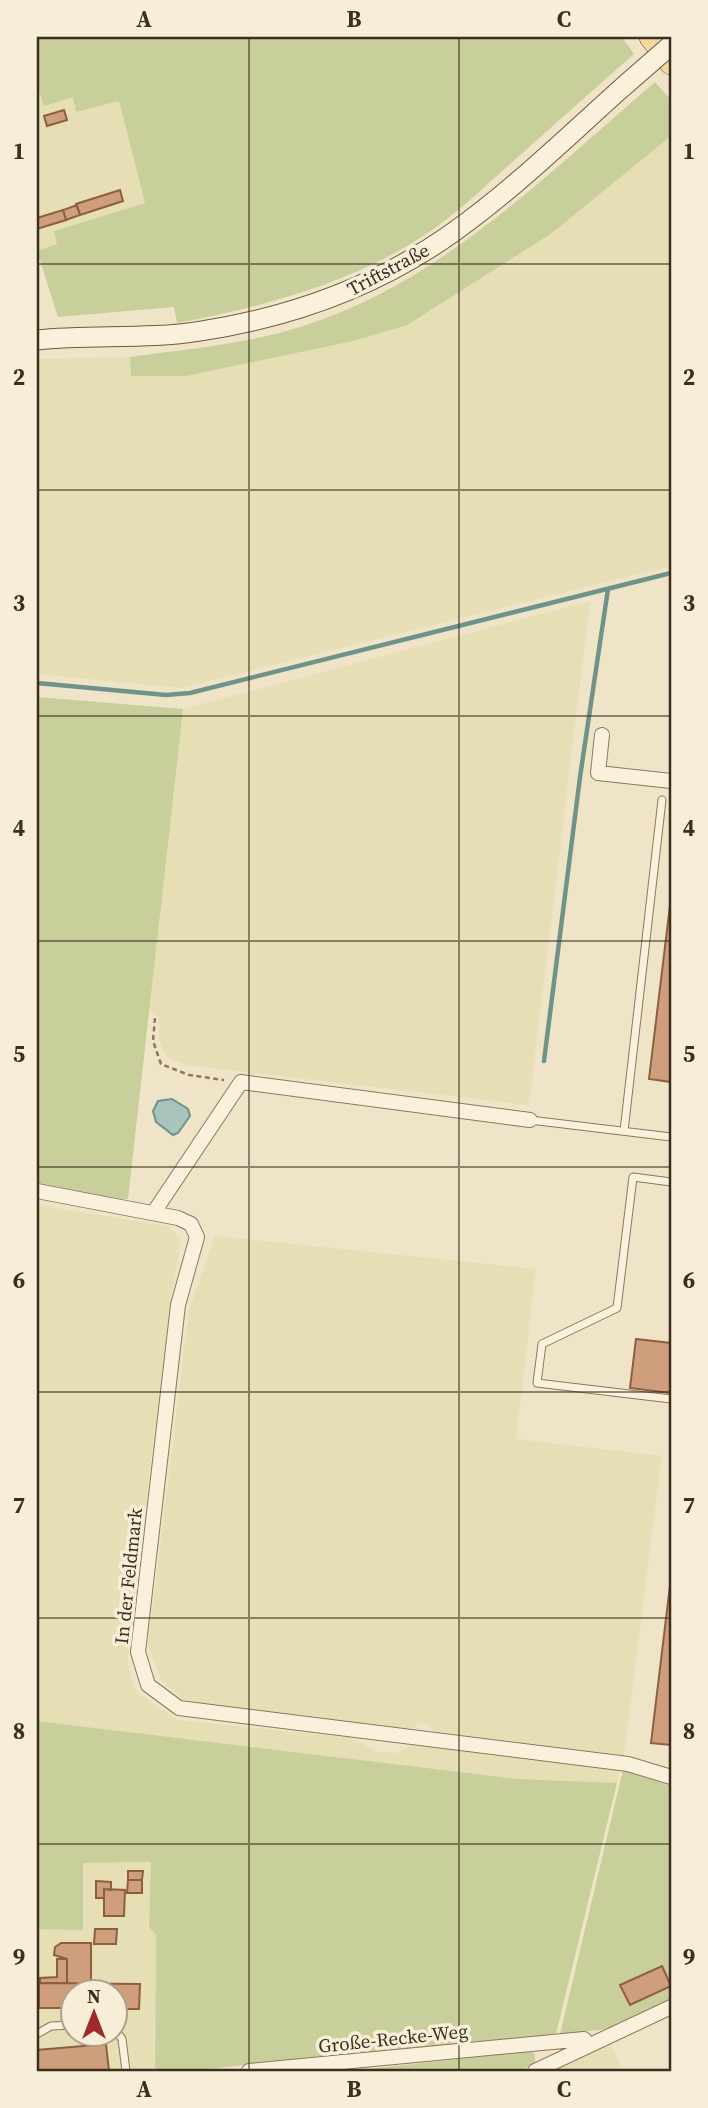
<svg xmlns="http://www.w3.org/2000/svg" width="708" height="2108" viewBox="0 0 708 2108" font-family="'Source Serif 4',serif">
  <style>
    .farmland { fill: #e6deb5; fill-rule: evenodd }
    .green { fill: #c9cf9b }
    .water { fill: #a9c4bc; stroke: #6f938a; stroke-width: 2 }
    .lines { fill: none; stroke-linecap: round; stroke-linejoin: round }
    .stream { stroke: #6f938a; stroke-width: 4.5 }
    .building { fill: #cf9f7d; stroke: #8d5f41; stroke-width: 2 }
    .lane-casing { stroke: #8d765c; stroke-width: 9 }
    .street-casing { stroke: #8d765c; stroke-width: 16 }
    .secondary-casing { stroke: #6f573f; stroke-width: 21 }
    .primary-casing { stroke: #5b4430; stroke-width: 24 }
    .path { stroke: #8d765c; stroke-width: 2.5; stroke-dasharray: 5 3.5; stroke-linecap: butt }
    .lane { stroke: #faf1dc; stroke-width: 7 }
    .street { stroke: #faf1dc; stroke-width: 14 }
    .secondary { stroke: #faf1dc; stroke-width: 19 }
    .primary { stroke: #f3d9a0; stroke-width: 23 }
    .secondary-bridge-casing { stroke: #6f573f; stroke-width: 21; stroke-linecap: butt }
    .secondary-bridge { stroke: #faf1dc; stroke-width: 19 }
    .grid { fill: none; stroke: #3d2e20; stroke-width: 2; stroke-opacity: 0.55 }
    .labels { text-anchor: middle; dominant-baseline: central; stroke-width: 7; stroke-linejoin: round; paint-order: stroke }
    .street-label { font-size: 19px; fill: #3d2e20; stroke: #f7eed8 }
    .neatline { fill: none; stroke: #3d2e20; stroke-width: 2.5 }
    .grid-label { font-size: 23px; text-anchor: middle; font-weight: bold; fill: #3d2e20 }
  </style>
  <rect width="100%" height="100%" fill="#f0e4c8"/>
  <path class="farmland" d="M40,93l33,4 4,15 42,-11 26,102 -91,28 4,13 -21,7v-157z
    M671,136v430l-490,122 -144,-14v-315l93,-2 1,19h55l366,-143z
    M590,601l-61,504 -343,-40 -19,-7 -8,-17 -1,-25 -11,-5 36,-302z
    M37,1205l131,21 13,14 -11,64 -43,354 8,33 43,29 175,18 23,14 21,1 18,-9 205,24 -3,15 -99,-4 -481,-58z
    M215,1236l321,33 -20,170 146,17 -38,299 -188,-23 -9,-8h-8l-7,5 -212,-24 -16,-6 -22,-17 -14,-37 41,-335z
    M151,1862l-2,65 7,8 -2,100 1,32 3,4h-121v-142l46,-34v-32zM74,1993h42v42h-42z
    M610,2042l13,29h-72z"/>
  <path class="green" d="M37,37h585l12,17c-42,37 -85,75 -127,113 -20,17 -39,36 -60,52 -78,60 -175,86 -270,104l-3,-16 -116,10 -21,-66 20,-7 -3,-13 91,-28 -26,-102 -43,11 -3,-15 -29,9 -4,-12h-3z
    M655,82l16,18v36l-119,97 -145,92 -54,16 -167,35h-55l-1,-19c59,-8 117,-13 173,-31 139,-44 244,-152 352,-244z
    M37,697l146,12 -55,490h-23l-68,-13z
    M37,1721l481,58 99,4 -61,251 -369,37h-29l-3,-4 1,-132 -7,-8 2,-65 -68,1v67l-45,-1 -1,4z
    M623,1770l48,16v215l-63,28 -48,5z
    M530,2051l5,3v9l-16,8h-169z"/>
  <path class="water" d="M172,1099l16,10 2,7 -12,17 -5,2 -17,-13 -3,-11 5,-10z"/>
  <g class="lines">
    <path class="stream" d="M37,683l129,12 24,-2 481,-120
      M544,1061l36,-284 28,-188"/>
  </g>
  <path class="building" d="M64,110l3,10 -20,6 -3,-10z
    M120,190l3,11 -43,14 -4,-11z
    M77,205l3,10 -14,5 -3,-10z
    M63,210l3,10 -29,9v-11z
    M671,897v185l-22,-3z
    M636,1339l35,4v50l-41,-5z
    M671,1577v168l-20,-2z
    M128,1871h15l-1,9h-14z
    M128,1880h14v13h-15z
    M96,1881l15,1v8l-7,-1v9h-8z
    M104,1889l21,1 -1,26h-20z
    M95,1929h22l-1,15h-22z
    M61,1943h30v41l-24,-1v-24l-13,-4 1,-8z
    M57,1959h10v24h-27v-5l17,-1z
    M662,1966l9,20 -41,19 -10,-20z
    M39,1983l101,1 -1,25h-23v-16h-42v15h-35z
    M106,2044l3,27h-72v-21z"/>
  <g class="lines">
    <g class="lane-casing">
      <path id="lane" d="M530,1120l141,17
        M624,1131l38,-331
        M671,1182l-38,-5 -16,131 -75,36 -5,39 134,16
        M116,2031l6,8 4,32
        M37,2034l14,-8 23,-1"/>
    </g>
    <g class="street-casing">
      <path id="street" d="M602,735l-4,38 73,8
        M37,1191l141,27 13,6 6,13 -19,68 -40,347 10,33 31,23 449,56 43,13
        M154,1212l87,-130 289,38
        M249,2071l335,-32 4,6
        M535,2071l136,-64"/>
    </g>
    <g class="secondary-casing">
      <path id="secondary" d="M37,340c54,-6 110,0 164,-9 91,-14 179,-46 254,-100 60,-43 114,-96 169,-145"/>
    </g>
    <g class="primary-casing">
      <path id="primary" d="M651,37l20,26"/>
    </g>
    <path class="path" d="M155,1018l-2,23 8,23 28,11 35,5"/>
    <use href="#lane" class="lane"/>
    <use href="#street" class="street"/>
    <use href="#secondary" class="secondary"/>
    <use href="#primary" class="primary"/>
    <g class="secondary-bridge-casing">
      <path id="secondary-bridge" d="M624,86l47,-41"/>
    </g>
    <use href="#secondary-bridge" class="secondary-bridge"/>
  </g>
  <path class="grid" d="M249,37v2034M459,37v2034M37,264h634M37,490h634M37,716h634M37,941h634M37,1167h634M37,1392h634M37,1618h634M37,1844h634"/>
  <g class="labels">
    <g class="street-label">
      <text transform="translate(388 269) rotate(-28)">Triftstraße</text>
      <text transform="translate(128 1576) rotate(-84)">In der Feldmark</text>
      <text transform="translate(393 2038) rotate(-6)">Große-Recke-Weg</text>
    </g>
  </g>
  <rect width="708" height="2108" fill="none" stroke="#f7eed8" stroke-width="77"/>
  <g transform="translate(94 2013)"><circle r="33" fill="#f7eed8" stroke="#ada18e" stroke-width="2"/>
  <path d="M0-5L12 26L0 18L-12 26Z" fill="#9e2a2b"/>
  <text y="-10" font-size="19" font-weight="bold" text-anchor="middle" fill="#3d2e20">N</text>
  </g>
  <rect x="38" y="38" width="632" height="2032" class="neatline"/>
  <g class="grid-label">
    <text x="144" y="27">A</text>
    <text x="354" y="27">B</text>
    <text x="564" y="27">C</text>
    <text x="19" y="159">1</text>
    <text x="689" y="159">1</text>
    <text x="19" y="385">2</text>
    <text x="689" y="385">2</text>
    <text x="19" y="611">3</text>
    <text x="689" y="611">3</text>
    <text x="19" y="836">4</text>
    <text x="689" y="836">4</text>
    <text x="19" y="1062">5</text>
    <text x="689" y="1062">5</text>
    <text x="19" y="1288">6</text>
    <text x="689" y="1288">6</text>
    <text x="19" y="1513">7</text>
    <text x="689" y="1513">7</text>
    <text x="19" y="1739">8</text>
    <text x="689" y="1739">8</text>
    <text x="19" y="1965">9</text>
    <text x="689" y="1965">9</text>
    <text x="144" y="2097">A</text>
    <text x="354" y="2097">B</text>
    <text x="564" y="2097">C</text>
  </g>
</svg>
